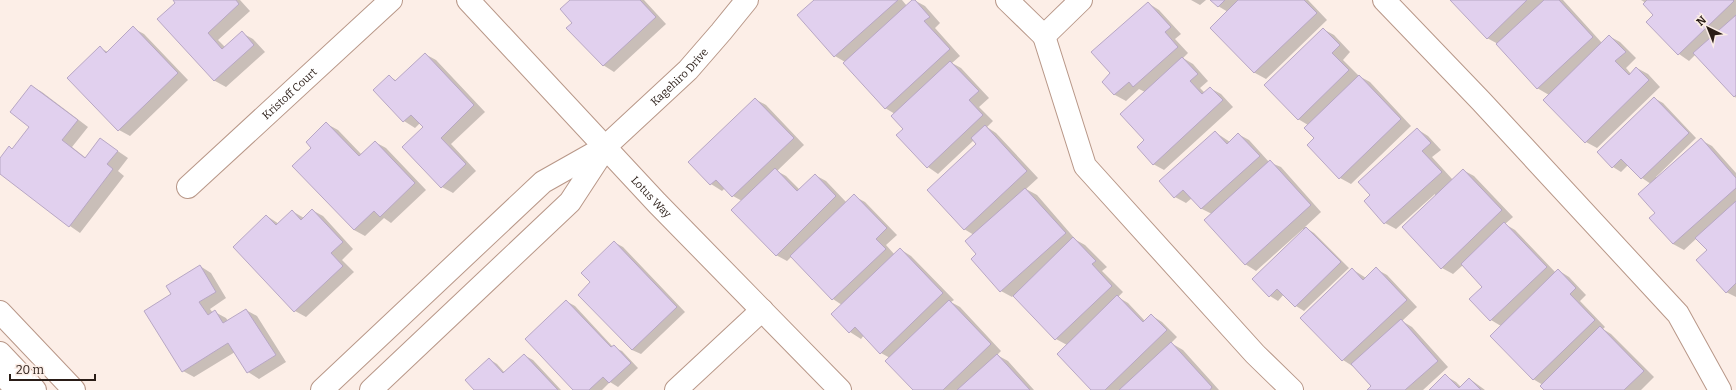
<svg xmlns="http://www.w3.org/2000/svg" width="1736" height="390" viewBox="0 0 1736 390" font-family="Bitter,serif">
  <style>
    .shadow { fill: #0003 }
    .building { fill: #e1d0ee; stroke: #b8a7c4 }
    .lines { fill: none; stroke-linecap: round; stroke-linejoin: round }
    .minor-casing { stroke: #b89788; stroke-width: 24 }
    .primary-casing { stroke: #b89788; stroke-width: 24 }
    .minor { stroke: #fff; stroke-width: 22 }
    .primary { stroke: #fff; stroke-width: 22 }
    .labels { text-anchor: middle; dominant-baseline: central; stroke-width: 4; stroke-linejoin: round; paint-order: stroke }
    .street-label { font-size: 11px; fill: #2a1d17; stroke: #fceee7 }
  </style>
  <rect width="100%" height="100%" fill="#fceee7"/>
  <path class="shadow" d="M174,0h66l10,11 -32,29 7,7 17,-14 11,6 12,13 -39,35 -11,-6 -56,-62 17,-16z
    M571,0h73l22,24 -52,48 -11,-7 -29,-42z
    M816,0h86l5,6 7,-6 11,6 15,17 -5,5 25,28 -8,7 9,5 28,30 -10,9 14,14 -6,6 9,6 42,45 -12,11 11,6 39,45 9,5 22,22 -5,4 21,21 -5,5 10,6 17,18 6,-6 11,7 15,15 -6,6 12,7 36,40h-126l-26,-45 -11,-6 -42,-44 -2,2 -11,-6 -23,-37 -4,-19 -10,-6 14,-85 -4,-4 -36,34 -10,-7 -33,-53 -10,-6 -40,-46 -10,-6 -36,-41z
    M1191,0h15l-6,5z
    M1212,0h96l19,20 -61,59 -11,-6 -44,-45 17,-16 -10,-6z
    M1451,0h112l39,43 7,-7 11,6 16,16 -10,10 5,6 6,-6 11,6 12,13 -63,61 -11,-6 -37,-47 -12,-7 -39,-44 -11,-6z
    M1641,0h95v98l-40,-44 -7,7 -10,-7 -24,-39 -9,-12z
    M1148,3l11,7 22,24 -6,5 13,14 -5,5 10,6 15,17 -8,7 5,5 5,-5 11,6 12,13 -69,63 -11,-6 -8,-24v-48l-6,-3 -13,12 -11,-6 -12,-13 9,-9z
    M133,28l11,6 44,46 -58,56 -11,-6 -19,-82 8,4z
    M1323,29l11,6 16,17 -7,8 16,16 11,6 41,44 -60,58 -11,-6 -32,-53 -10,-6z
    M425,54l11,6 49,52 -34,32 25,27 -23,22 -11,-6 -18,-60 -4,-4 -5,5 -11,-7 -30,-31 15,-14 8,5z
    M31,86l11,6 46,35 -16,20 14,11 14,-19 28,19 -10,13 6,5 -44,57 -10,-7 -70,-53v-13l13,-10 17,-24z
    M1654,98l9,5 33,35 -40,39 1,1 44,-38 11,6 24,27v124l-10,-5 -18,-42 -11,-12 -13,12 -11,-6 -17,-31 -5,-29 -9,-6 -14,-13 -7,7 -8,-5z
    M755,99l11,6 38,40 -27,26 9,5 14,14 15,-15 11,6 21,22 7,-7 11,6 32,33 -11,10 9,10 5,-6 11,7 43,44 -3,2 9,5 41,44 -4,4 11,6 26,29h-120l-24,-32 -9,-5 -17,-18 -3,4 -11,-7 -18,-18 10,-9 -9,-6 -41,-43 -5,5 -11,-6 -34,-54 -9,-5 -8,-8 -3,3 -11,-7 -22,-22z
    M327,124l11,6 24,25 13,-13 11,6 40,42 -35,33 -7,-5 -19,18 -11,-6 -41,-82z
    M1417,129l11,7 13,14 -9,7 21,23 10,-10 11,6 39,41 -8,7 10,6 41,43 2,-3 11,7 17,18 -6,6 25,26 -2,2 8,5 43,43 -13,13h-96l-2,-5 -10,-6 -32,-53 -10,-6 -7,-33 -21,-22 -10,9 -11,-6 -7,-74 -39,35 -11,-6 -14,-28z
    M1215,132l15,10 8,-8 11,6 20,22 12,5 40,45 -16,15 9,6 35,35 -45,43 -8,-5 -12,-12 -6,7 -8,-5 34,-66 -1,-1 -47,42 -11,-7 -33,-50 -10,-5 -10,-11 -6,5 -11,-6z
    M312,210l11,6 30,33 -11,11 12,12 -48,45 -11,-6 -61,-64 33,-31 12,8 13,-13 12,7z
    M614,242l9,5 62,65 -44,42 -9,-4 -41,-68z
    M200,266l11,7 15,25 -16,11 3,4 2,-1 11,6 2,3 18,-11 11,6 29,46 -27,17 -11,-7 -13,-20 -41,25 -11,-6 -10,-77z
    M1352,269l14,9 10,-9 11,6 30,32 -15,14 10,6 36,40 -25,23h-55l4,-4 -18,-19 -11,-7 -41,-42z
    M566,301l9,5 38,41 9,4 16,17 -20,19 -8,-5 -8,8h-28z
    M524,355l9,5 28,30h-85l13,-31 8,5 8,9z
    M1446,376l10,6 5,5 9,-8 15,11h-54z"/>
  <path class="building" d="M173,0h63l3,4 -31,29 14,16 20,-18 12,14 -40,36 -57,-62 18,-16z
    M570,0h70l16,17 -53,49 -37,-38 6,-5 -12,-14z
    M814,0h84l-64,57 -37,-42z
    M912,0h3l15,17 -6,4 26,28 -65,60 -42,-46z
    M1210,0h15l-7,7z
    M1238,0h66l13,13 -63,60 -44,-45z
    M1450,0h77l-40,39z
    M1544,0h15l34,37 -56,52 -41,-45z
    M1647,0h86l1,1 -56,54 -32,-33 7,-7 -10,-11z
    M1148,2l23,25 -6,5 13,15 -45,40 -4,-5 -15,13 -12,-13 8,-9 -19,-21z
    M1736,15v80l-2,2 -41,-44z
    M133,26l45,47 -60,58 -51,-53 33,-32 6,7z
    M1323,28l17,17 -8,8 17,17 -51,50 -34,-35z
    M1609,35l17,17 -11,9 14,14 7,-8 13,13 -64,63 -42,-43z
    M425,53l49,52 -33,33 25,26 -25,24 -39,-41 21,-20 -12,-12 -8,7 -30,-32 16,-15 6,6z
    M1182,57l16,17 -8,7 12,13 8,-7 13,13 -70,65 -16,-18 7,-7 -24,-26z
    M950,61l29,30 -10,9 14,15 -56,53 -31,-33 7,-6 -12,-13z
    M1359,75l42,44 -62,60 -32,-34 7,-7 -10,-10z
    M31,85l47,35 -16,20 23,18 15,-20 18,13 -11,13 6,5 -44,58 -69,-53v-16l9,-12 3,3 17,-22 -19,-15z
    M1654,97l35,36 -48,46 -20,-20 -9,9 -15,-16z
    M755,98l39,40 -62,59 -16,-17 -6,5 -22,-23z
    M326,122l33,34 16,-15 40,42 -35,34 -6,-6 -20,19 -62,-64 19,-18 -5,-6z
    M985,125l42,46 -63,59 -37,-40 49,-46 -5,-6z
    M1417,128l14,15 -9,8 20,21 -58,52 -20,-23 6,-6 -12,-13z
    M1215,131l12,13 11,-11 22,23 -59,53 -18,-19 -9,8 -15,-17z
    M1701,138l35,40v10l-63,56 -24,-26 6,-5 -17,-19z
    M1270,160l41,45 -66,60 -41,-45z
    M775,168l22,23 18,-17 21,22 -60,60 -45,-46z
    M1463,169l39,41 -61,59 -39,-42z
    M1025,188l41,45 -66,59 -29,-33 5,-5 -11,-13z
    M854,194l33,34 -11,11 10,10 -54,51 -42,-44z
    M1736,201v82l-10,10 -30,-33 11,-10 -12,-12z
    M312,209l31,33 -12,11 12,13 -49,46 -61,-65 33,-32 10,10 16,-15 9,10z
    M1504,222l43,45 -57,54 -21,-22 13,-12 -21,-23z
    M1306,227l35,35 -46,45 -18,-18 -8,8 -17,-18z
    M1073,237l23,24 -4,3 20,22 -57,54 -42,-44z
    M614,241l63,66 -45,43 -54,-55 12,-13 -9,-9z
    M900,248l43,45 -63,61 -25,-27 -6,6 -18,-19z
    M200,265l16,27 -17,10 9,13 7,-5 8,13 23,-14 30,46 -29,18 -19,-30 -46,29 -38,-61 27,-17 -5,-8z
    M1376,267l31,33 -65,61 -42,-43 52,-50 11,12z
    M1558,269l18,19 -6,6 25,26 -62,60 -43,-44z
    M1117,295l26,27 8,-8 16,16 -62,60h-14l-34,-36z
    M566,300l45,47 3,-2 17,18 -22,20 -6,-6 -14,13h-16l-48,-51z
    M949,300l42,44 -48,46h-30l-28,-29z
    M1401,319l37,42 -33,29h-38l4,-4 -20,-22z
    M1600,326l44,45 -20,19h-80l-4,-4z
    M1171,342l41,45 -2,3h-91z
    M524,354l34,36h-84l-9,-10 24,-22 14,15z
    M997,354l33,36h-73z
    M1445,374l14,14 10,-10 12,12h-52z"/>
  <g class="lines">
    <g class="minor-casing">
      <g id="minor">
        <path id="s1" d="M468,0l189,203 183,187"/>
        <path d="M1007,0l37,36 37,-36"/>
        <path d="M1384,0l97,101 197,213 42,76"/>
        <path d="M1044,36l41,130 170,188 37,36"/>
        <path id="s2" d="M188,187l203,-187"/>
        <path d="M0,353l35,37"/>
        <path id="s3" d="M322,390l221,-208 62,-35 83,-77 33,-38 26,-32"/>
        <path d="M371,390l199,-188 34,-52"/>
        <path d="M676,390l86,-80"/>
      </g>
    </g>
    <g class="primary-casing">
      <path id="primary" d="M0,312l74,78
        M0,372l17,18"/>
    </g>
    <use href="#minor" class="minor"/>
    <use href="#primary" class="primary"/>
  </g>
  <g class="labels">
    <g class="street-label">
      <text stroke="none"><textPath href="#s3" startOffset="477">Kagehiro Drive</textPath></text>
      <text stroke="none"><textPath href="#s2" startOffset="138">Kristoff Court</textPath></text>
      <text stroke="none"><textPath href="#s1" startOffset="269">Lotus Way</textPath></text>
    </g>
  </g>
  <g transform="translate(1708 28) rotate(317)" stroke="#fceee7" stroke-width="3" paint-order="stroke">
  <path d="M0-3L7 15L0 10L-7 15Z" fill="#2a1d17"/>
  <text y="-6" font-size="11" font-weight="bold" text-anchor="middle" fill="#2a1d17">N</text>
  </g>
  <path d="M10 374v6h85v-6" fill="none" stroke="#2a1d17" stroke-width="2"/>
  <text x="16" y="374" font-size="12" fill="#2a1d17" stroke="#fceee7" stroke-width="3" paint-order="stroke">20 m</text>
</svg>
